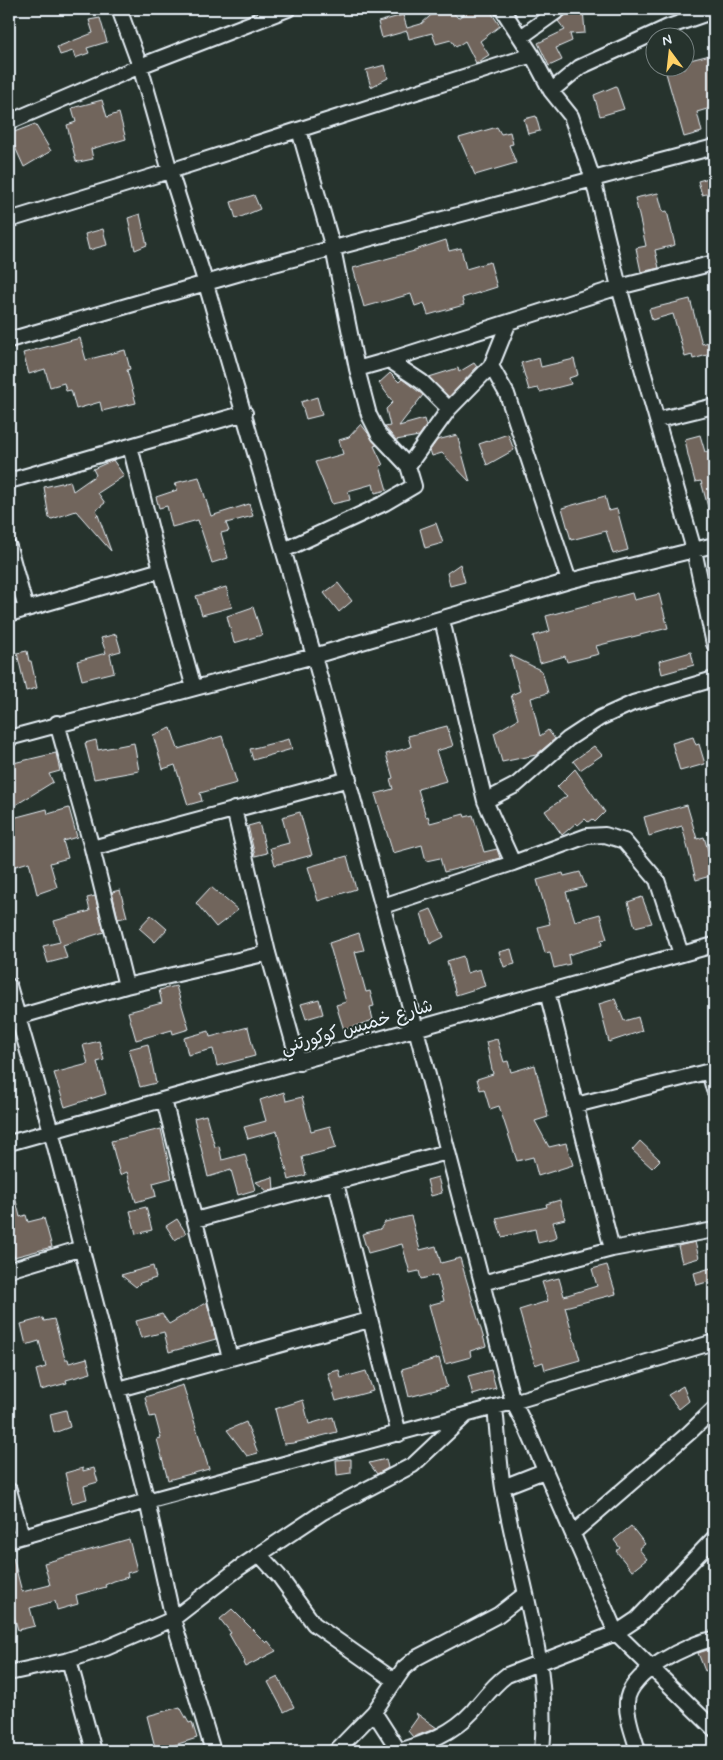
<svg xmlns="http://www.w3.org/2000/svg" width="723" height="1760" viewBox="0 0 723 1760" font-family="Mynerve,'Playpen Sans Arabic',sans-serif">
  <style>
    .building { fill: #71655c; stroke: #e8f1f8 }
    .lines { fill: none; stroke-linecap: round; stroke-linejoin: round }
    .street-casing { stroke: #e8f1f8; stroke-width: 18 }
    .street { stroke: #26332d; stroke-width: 14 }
    .labels { text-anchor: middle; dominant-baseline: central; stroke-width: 4; stroke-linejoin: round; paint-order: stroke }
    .street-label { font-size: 18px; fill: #e8f1f8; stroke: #26332d }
  </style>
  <rect width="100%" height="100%" fill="#26332d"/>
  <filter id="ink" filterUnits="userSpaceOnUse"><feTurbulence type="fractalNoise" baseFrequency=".02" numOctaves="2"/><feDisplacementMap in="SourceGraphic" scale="10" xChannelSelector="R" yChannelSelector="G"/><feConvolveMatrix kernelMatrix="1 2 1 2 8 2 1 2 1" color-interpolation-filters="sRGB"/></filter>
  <g filter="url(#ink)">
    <path class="building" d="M438,9h12l8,9 13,-9h18l11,17 -20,15 9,14 -13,8 -11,-22 -9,6 -5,-7 -15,4 -4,-11 -23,6 -2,-8 -25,7 -4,-16 25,-7 4,13 14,-4z
      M569,9h14l2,24 -15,1 2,7 -16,7 6,12 -13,6 -11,-23 27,-13 -7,-9 7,-5z
      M100,18l7,24 -20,6 2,5 -14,5 -2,-7 -13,4 -3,-8 36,-14 -4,-13z
      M714,54v38l-3,1 3,14 -17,5 5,20 -18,5 -18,-64 20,-5v-7z
      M385,65l3,13 -17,9 -5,-17z
      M616,86l8,23 -24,7 -6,-21z
      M102,100l5,17 12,-4 7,26 -35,10 2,10 -14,3 -3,-1 -9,-36 9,-3 -4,-14z
      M536,116l4,15 -12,3 -4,-15z
      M35,124l16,27 -27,16 -15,-33z
      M497,127l4,7 9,-2 3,12 -4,1 7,18 -41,12 -16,-37z
      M712,177l2,15 -12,3 -4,-14z
      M658,193l5,19 4,-1 8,34 -20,5 4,18 -18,4 -5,-24 10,-2 -11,-48z
      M254,195l6,14 -24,10 -5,-17z
      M140,214l7,31 -12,5 -7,-32z
      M103,229l4,16 -18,5 -4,-16z
      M446,240l3,11 12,-3 5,21 24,-7 7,25 -35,11 2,7 -36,10 -4,-12 -9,3 -4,-12 -47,13 -11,-39 65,-18v-1z
      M690,299l12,45 10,-3 2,7v5l-21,6 -1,-4 -7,2 -12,-43 -21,6 -3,-11z
      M80,338l6,22 39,-10 5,19 -3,1 9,33 -34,8 -2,-9 -24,7 -5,-19 -5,1 -2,-8 -14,4 -5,-18 -16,5 -6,-21z
      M539,358l2,9 33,-8 4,16 -9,3 2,6 -31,8 -2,-4 -9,2 -8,-27z
      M474,363l3,4 -28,30 -20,-20 29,-9 1,4z
      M390,373l9,9 3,-3 21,16 -24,31 25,-7 2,7 -7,10 -23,4 -11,-13 5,-1 -4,-17 7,-7 -14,-19z
      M317,397l5,18 -16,4 -5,-17z
      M361,424l16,21 -3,1 9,19 -3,1 7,24 -12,3 -2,-9 -25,7 2,9 -18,4 -17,-42 28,-8 -4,-14 10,-3z
      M508,434l6,16 -27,15 -8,-21z
      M457,435l13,47 -28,-29 -10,3 -2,-6 7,-10z
      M700,435l5,17 6,-1 3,11v52l-4,1 -9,-34 -6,1 -7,-27 -3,-16z
      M113,460l11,16 -26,17 7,10 -9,7 2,4 -2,2 2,-1 13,36 -35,-40 -24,8 -3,-1 -5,-31 26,-6 3,10 23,-16 -3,-6z
      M199,477l12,39 38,-12 4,12 -27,7 3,8 -8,2 7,25 -16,5 -14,-43 -26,7 -5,-21 -8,2 -3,-11 21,-7 -2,-7z
      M605,496l4,15 8,-2 11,41 -15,4 -7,-23 -35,9 -9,-32z
      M436,523l7,20 -18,5 -5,-19z
      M460,564l5,18 -15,4 -3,-13z
      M338,583l14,18 -13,11 -15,-19z
      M226,587l6,20 -30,8 -6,-19z
      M632,593l2,7 25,-6 9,34 -72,18 3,8 -32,8 -2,-6 -25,7 -7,-27 17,-5 -4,-15z
      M253,607l9,28 -28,8 -7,-27z
      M116,634l5,17 -11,3 4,18 -32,8 -5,-19 29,-8 -5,-15z
      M27,651l2,10h2l6,27 -11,3 -9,-38z
      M691,652l3,13 -32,9 -3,-13z
      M510,655l32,16 6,22 -17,5 9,38 8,-6 7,9 -19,16 -34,7 -8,-29 24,-14 -7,-24 9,-4z
      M447,726l6,20 -17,5 10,30 -28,8 8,28 2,-1 2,7 34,-9 1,3 8,-2 11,37 13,-3 3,9 -56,14 -4,-14 -14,3 -4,-16 -29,8 -18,-59 18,-5 -3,-10 3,-1 -7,-24 25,-7 -3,-11z
      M171,728l7,21 44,-13 15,47 -37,10 2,8 -14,4 -13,-40 -12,4 -10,-34z
      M693,737l3,8 3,-1 6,20 -25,7 -8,-28z
      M289,739l3,10 -39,11 -3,-11z
      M96,740l2,10 36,-7 5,28 -45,8 -9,-36z
      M594,746l8,9 -22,15 -7,-9z
      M56,753l4,18 -11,3 4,8 -39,24 -5,-19v-23z
      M575,769l30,43 -10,10 -3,-3 -4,3 -3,-3 -7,6 -2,-2 -14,12 -17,-24 22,-15 -10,-9z
      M687,805l10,34 7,-2 6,20 4,-1v19l-18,5 -14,-54 -33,10 -5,-19z
      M69,808l8,29 -14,4 5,17 -18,5 7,24 -20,7 -8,-32 -20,6v-43l6,-2 -2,-5 34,-9 1,5z
      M300,812l12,43 -37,10 -5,-17 19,-5 -7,-26z
      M259,823l8,30 -12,3 -7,-30z
      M347,856l9,33 -38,12 -10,-34z
      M580,872l6,15 -20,5 9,29 25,-7 7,25 -6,1 1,5 -34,10 2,9 -16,4 -4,-16 -5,1 -7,-26 12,-3 -13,-44 26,-7 1,3z
      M211,887l27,23 -22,17 -20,-24z
      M120,890l7,27 -9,2 -6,-27z
      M95,896l9,36 -41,13 4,13 -19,5 -5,-17 17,-4 -6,-21 36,-10 -3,-13z
      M642,897l10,26 -17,4 -7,-25z
      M431,909l13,28 -14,7 -9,-31z
      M151,915l16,14 -12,13 -16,-14z
      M359,933l5,17 -9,2 11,40 4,-1 4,15 -4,1 3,13 -29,10 -8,-25 10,-3 -17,-59z
      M511,949l4,15 -11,3 -5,-15z
      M463,956l4,17 13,-4 5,17 -29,9 -9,-34z
      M176,986l13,43 -16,5 -1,-4 -36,10 -8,-28 34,-9 -3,-13z
      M319,999l4,15 -17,5 -5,-15z
      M615,999l9,22 14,-4 4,14 -33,11 -10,-38z
      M248,1027l7,29 -38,10 -4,-17 -25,6 -4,-17 25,-7 1,6z
      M497,1039l7,23 4,-1 3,11 24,-7 13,52 -13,4 14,26 17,-4 7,22 -35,11 -5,-19 -16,4 -18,-55 -9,3 -6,-20 -4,1 -3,-11 16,-5 -7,-32z
      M99,1041l5,19 -7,2 9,32 -41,13 -11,-34 34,-9 -5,-19z
      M148,1044l8,39 -16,4 -11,-38z
      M284,1092l2,9 16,-4 9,34 19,-5 6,22 -34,9 4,18 -17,5 -12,-49 -29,8 -4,-12 22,-6 -6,-21z
      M206,1115l9,32 4,-1 3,14 23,-6 10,36 -17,5 -7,-25 -23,7 -14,-59z
      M161,1129l11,49 -19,5 3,13 -20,6 -9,-30 -7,3 -9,-34z
      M640,1141l20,19 -8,8 -20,-18z
      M273,1177l1,13 -7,1 -11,-9z
      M438,1177l4,16 -11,3 -4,-16z
      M9,1188h4l7,29 6,-2 2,7 16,-4 8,29 -38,10 -3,-12 3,-1 -5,-19z
      M560,1200l5,19 -12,3 4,14 -2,3 -17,4 -3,-14 -33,8 -6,-19 51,-11 -1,-3z
      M146,1207l6,23 -16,4 -6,-23z
      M411,1216l9,34 16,-4 5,17 19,-5 26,88 -16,5 1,6 -26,7 -16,-59 15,-4 -7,-26 -16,4 -2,-8 -9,2 -8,-29 -34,9 -6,-19 18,-5 5,-7z
      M177,1219l9,14 -11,7 -9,-14z
      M695,1242l4,16 -17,5 -4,-17z
      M607,1265l9,29 -51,13 15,53 -35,10 -2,-8 -8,3 -16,-55 29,-9 -6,-19 17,-4 5,18 33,-10 -5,-17z
      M153,1266l3,12 -16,5 -4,4 -15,-12z
      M714,1267v13l-17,5 -3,-12z
      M207,1302l9,37 -47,13 -5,-20 -23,6 -5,-17 26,-7 7,10z
      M43,1318l1,3 10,-2 11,40h3l1,4 18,-5 4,15 -25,7 1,3 -26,7 -5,-20 10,-3 -7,-26 -13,4 -5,-21z
      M439,1358l8,29 -38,10 -7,-28z
      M339,1370l2,8 25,-7 7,20 -37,10 -8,-28z
      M491,1370l5,18 -23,7 -5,-19z
      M183,1385l26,84 -41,11 -11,-41 4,-1 -6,-22 -5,1 -5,-20z
      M683,1386l6,15 -10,8 -11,-14z
      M303,1400l6,24 24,-7 4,15 -43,11 -10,1 -9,-35z
      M66,1410l4,17 -16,6 -4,-19z
      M246,1422l12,31 -11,3 -20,-26z
      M351,1459v14l-14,2 -1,-15z
      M386,1459l2,9 -11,6 -8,-11z
      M83,1468v3l11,-3 4,14 -14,4 3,13 -15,4 -7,-30z
      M631,1526l14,18 -6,5 8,10 -15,12 -16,-20 4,-3 -6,-8z
      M129,1539l8,31 -10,3 1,4 -14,4 -9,4 1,2 -30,8 2,9 -21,6 -2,-9 -25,7 5,18 -17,4 -9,-31v-42h4l9,35 28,-7 -6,-22z
      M232,1609l34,34 2,-2 8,10 -31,16 -2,-4 2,-1 -16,-28 2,-1 -11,-14z
      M714,1648v19l-9,4 -7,-18z
      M278,1677l16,30 -10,5 -16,-30z
      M180,1707l9,16 3,-1 5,16 -41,13 -9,-35z
      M416,1713l21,15 -24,9 -5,-6 10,-14z"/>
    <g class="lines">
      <g class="street-casing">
        <path id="street" d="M502,9l30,46 19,36 20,25 22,63 121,-32
          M521,37l39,-28
          M551,91l29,-24 88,-40 46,-16
          M9,122l131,-56 148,-57
          M299,130l34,118 24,121 32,-9 33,22 27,27
          M9,220l161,-49 362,-116
          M9,340l235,-68 349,-93 26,108 75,263 -125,31 -255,75 102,373 97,373 -366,99 -96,-370 -42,-145
          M389,360l230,-73 95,-24
          M491,366l16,28 62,187
          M357,369l12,46 10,20 29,31
          M657,420l57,-14
          M130,446l31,124 33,118
          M9,481l236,-68
          M714,545l-20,5 20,94
          M9,547l17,62
          M284,550l101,-47 29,-17 -6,-20 41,-57 42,-43 17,-42
          M9,614l152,-44
          M57,723l35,125 34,138
          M9,738l305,-82 -108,-372 -36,-113 -30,-105 -21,-57
          M485,801l31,-16 52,-46 32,-21 33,-15 81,-24
          M234,809l34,144 31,110
          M92,848l257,-69
          M513,863l74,-27 18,-1 19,6 33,39 24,74
          M383,906l130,-43 -28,-62 -43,-181
          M547,992l65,257
          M18,1017l108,-31 142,-33
          M709,1071l5,19
          M164,1100l66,258
          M576,1105l138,-35
          M9,1143l705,-198
          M336,1183l63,251
          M195,1220l252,-68
          M9,1270l73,-22
          M482,1283l130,-34 102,-19
          M714,1342l-201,60 14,27 89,204 98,96
          M119,1389l250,-69
          M495,1408c3,26 4,54 8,80 15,90 48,170 39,263
          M503,1487l41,-16
          M9,1490l13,46
          M573,1533l116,-100 25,-24
          M9,1540l138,-39 26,118 40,132
          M260,1555l19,21 35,48 81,57
          M69,1660l25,91
          M9,1673l60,-13 37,-12 67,-29 66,-51 84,-56 90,-47 52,-49
          M374,1712l25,39c29,-9 53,-17 74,-40 11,-13 20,-26 34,-36l109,-42 21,-14 77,-81
          M336,1751l38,-39 30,-44 12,-10 82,-43 27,-21
          M638,1751c-4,-15 -12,-34 -11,-49 1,-29 62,-59 87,-63"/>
      </g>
      <use href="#street" class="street"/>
    </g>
  </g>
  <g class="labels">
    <g class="street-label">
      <text transform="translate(357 1027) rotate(-16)">شارع خميس كوكورتني</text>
    </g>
  </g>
  <rect width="723" height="1760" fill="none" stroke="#26332d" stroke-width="30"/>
  <rect x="15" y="15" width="693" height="1730" fill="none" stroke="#e8f1f8" stroke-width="2" filter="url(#ink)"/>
  <g transform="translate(670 52) rotate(345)"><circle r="24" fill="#26332d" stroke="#747f7e"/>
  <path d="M0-4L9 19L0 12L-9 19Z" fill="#ffd166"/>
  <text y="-8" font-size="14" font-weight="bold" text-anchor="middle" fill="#e8f1f8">N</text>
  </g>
</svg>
